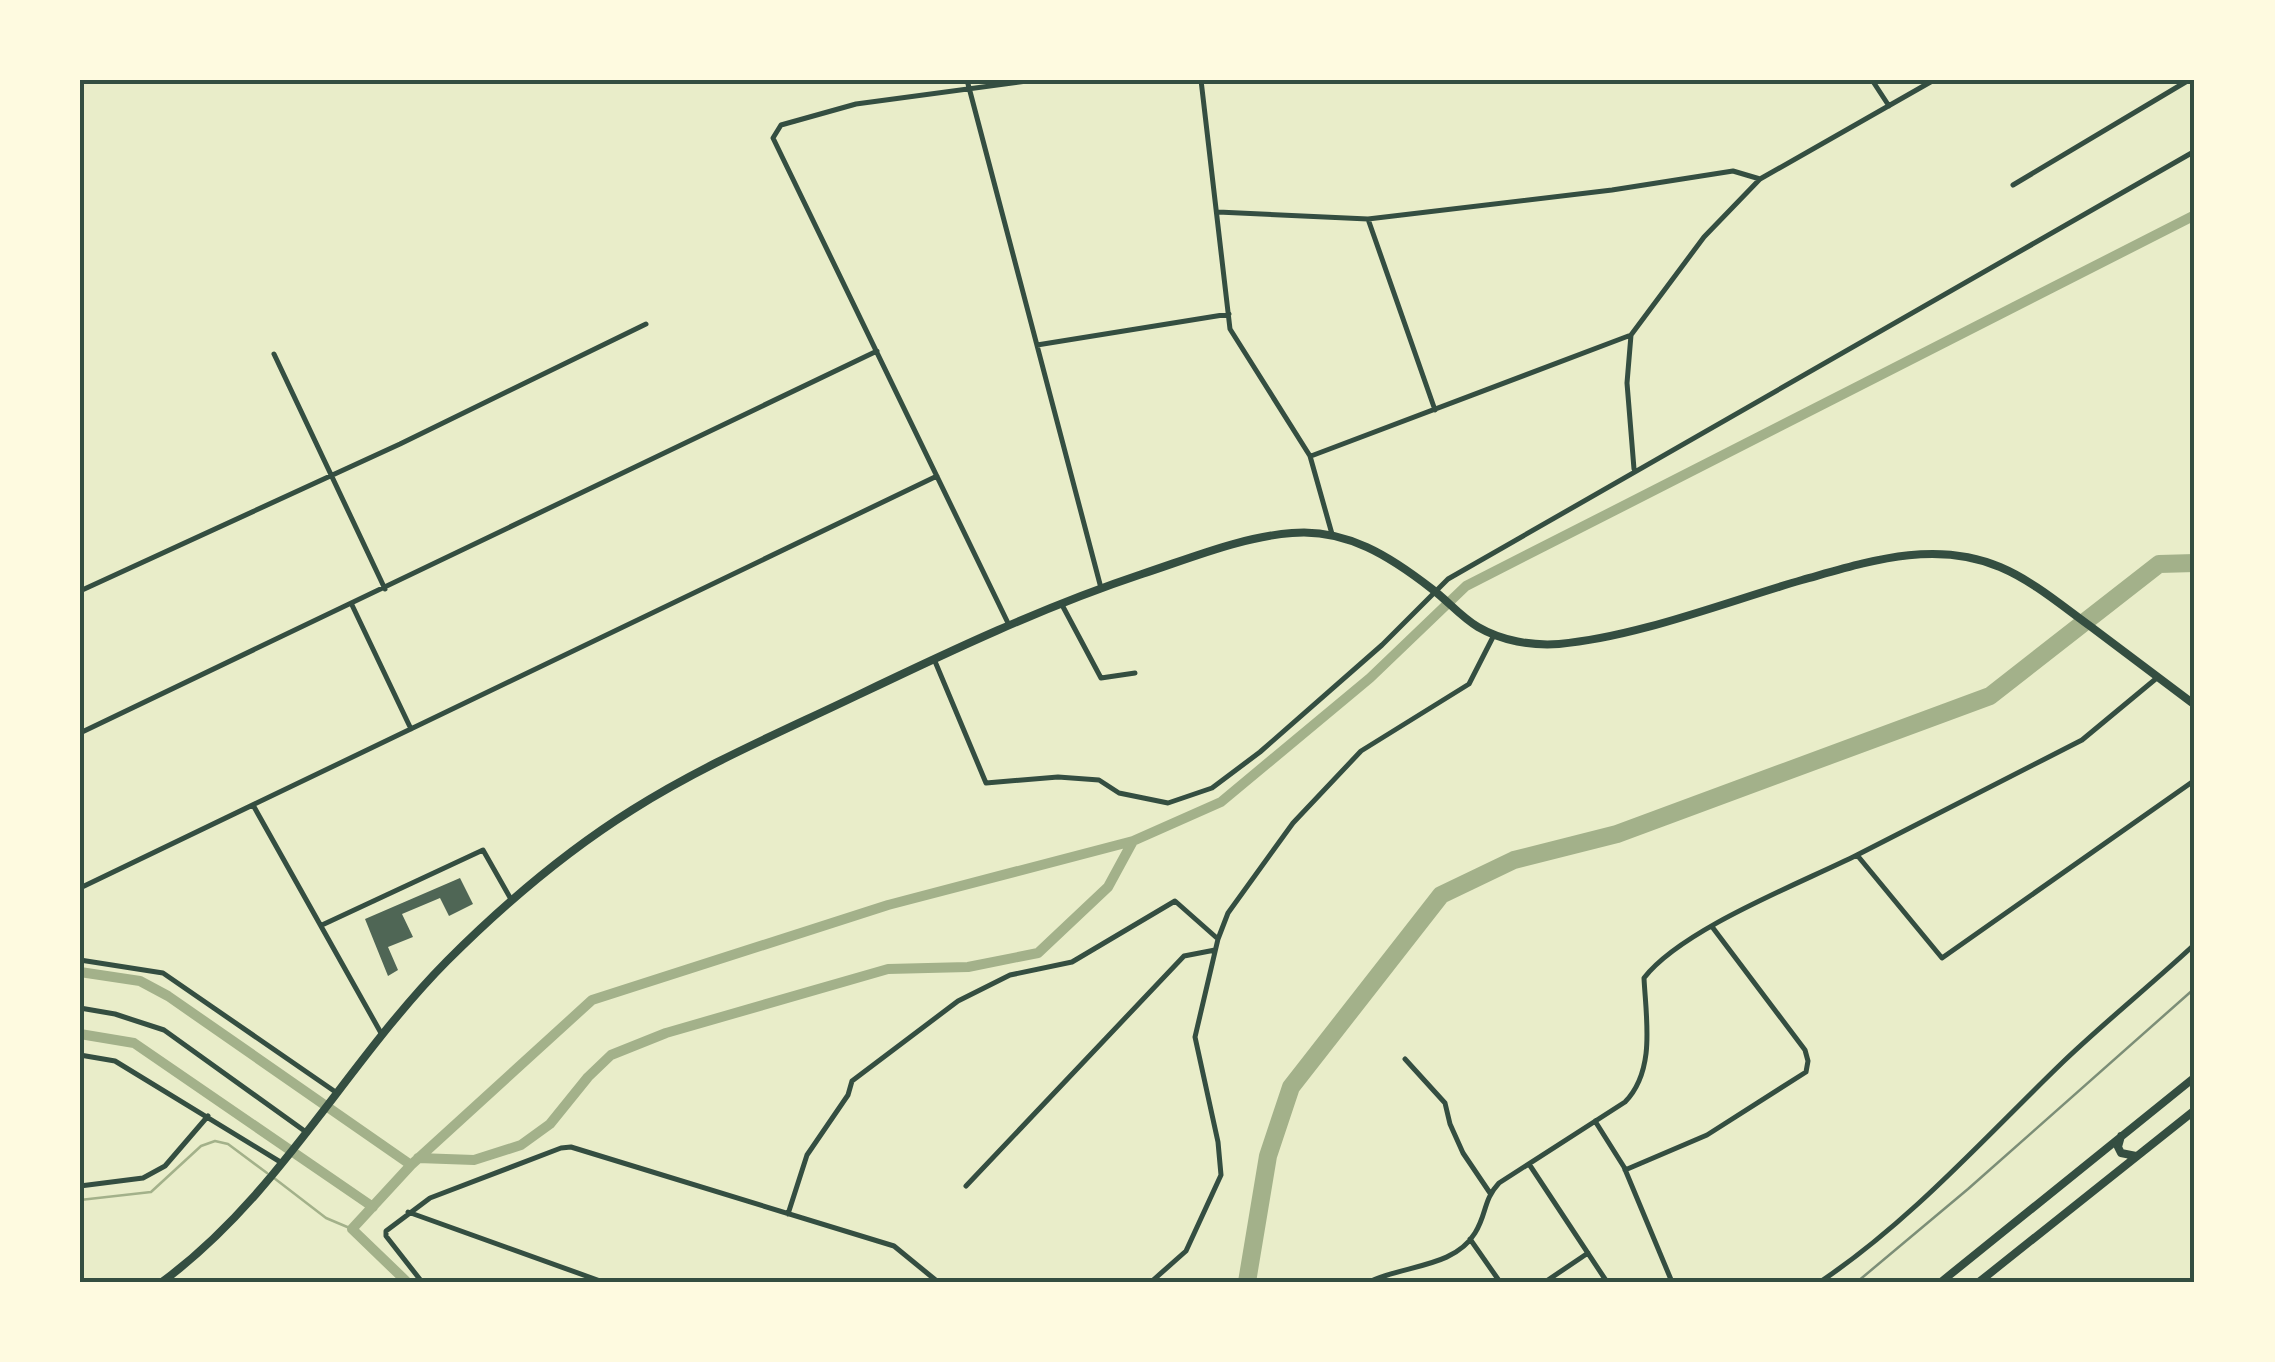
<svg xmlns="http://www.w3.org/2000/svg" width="2275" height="1362" viewBox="0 0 2275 1362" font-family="'Source Sans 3',sans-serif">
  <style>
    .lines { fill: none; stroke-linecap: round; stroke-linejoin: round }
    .stream { stroke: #a3b18a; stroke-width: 2.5 }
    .canal { stroke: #a3b18a; stroke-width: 10 }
    .river { stroke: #a3b18a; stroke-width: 18 }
    .building { fill: #4f6655 }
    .minor { stroke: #344e41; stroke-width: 5 }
    .primary { stroke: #344e41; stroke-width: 8 }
    .rail { stroke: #7c8e77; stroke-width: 2.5 }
    .neatline { fill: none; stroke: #344e41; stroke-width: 4 }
  </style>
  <rect width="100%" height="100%" fill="#e9edc9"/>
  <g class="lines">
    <path class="stream" d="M274,1178l52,40 26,11
      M80,1200l71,-8 50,-46 14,-5 13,3 39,29"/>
    <path class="canal" d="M80,972l60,9 28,15 243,169
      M80,1034l54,9 239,164
      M418,1158l56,2 47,-15 29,-21 38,-47 23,-22 55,-22 222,-64 80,-2 70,-14 70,-66 25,-46
      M407,1282l-55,-53 59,-64 181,-165 296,-95 245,-64 88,-39 149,-124 96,-92 729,-371"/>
    <path class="river" d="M1247,1282l21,-126 23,-69 150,-192 73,-35 103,-26 373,-138 169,-132 36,-1"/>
  </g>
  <path class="building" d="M460,878l13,26 -24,12 -9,-18 -38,16 11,23 -25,10 10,23 -10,6 -23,-57z"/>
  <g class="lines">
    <path class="minor" d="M967,80l134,508
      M1201,80l29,249 80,127 22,78
      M1872,80l17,26
      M2013,185l176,-105
      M1218,212l150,7 244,-29 121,-19 27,8 174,-99
      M1368,219l67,191
      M1037,345l192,-31
      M274,354l111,235
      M1311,456l320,-121
      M1634,469l-7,-86 4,-48 73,-98 56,-58
      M80,591l320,-147 246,-120
      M1061,603l40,75 34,-5
      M352,605l59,124
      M1008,623l-235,-485 8,-13 75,-21 178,-24
      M934,659l52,124 72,-6 41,3 20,13 49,10 44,-15 48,-36 122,-107 66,-66 747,-428
      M80,733l797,-382
      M253,805l128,228
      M1857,855l225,-115 76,-63
      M80,888l857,-412
      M322,925l161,-75 29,51
      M80,960l83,13 174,120
      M80,1008l35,6 49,16 142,102
      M80,1055l35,6 167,102
      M1405,1059l40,44 5,21 13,29 27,40
      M1595,1121l29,46 48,115
      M1529,1164l78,118
      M1625,1170l82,-35 99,-63 2,-11 -3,-11 -92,-122
      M80,1186l63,-8 22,-12 43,-50
      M966,1186l218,-230 31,-6
      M408,1212l195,70
      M788,1214l19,-59 41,-60 4,-14 106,-80 52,-26 62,-13 103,-61 43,38
      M1470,1239l30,43
      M422,1282l-36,-46v-5l44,-33 131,-50 10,-1 323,99 44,36
      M1151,1282l35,-31 35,-76 -3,-33 -23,-105 23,-98 10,-26 65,-90 68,-72 108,-67 25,-49
      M1369,1282c34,-17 85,-14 106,-49 12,-19 8,-33 24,-50l126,-81c31,-32 21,-83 19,-124 38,-49 155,-94 213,-123l85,103 253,-178
      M1545,1282l43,-29
      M1820,1282c91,-61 166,-146 244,-221 42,-40 88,-77 131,-117"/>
    <path class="primary" d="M2121,1136l-3,11 3,6 15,3
      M162,1282c117,-86 184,-219 285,-321 56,-56 118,-109 185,-151 71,-45 149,-78 224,-114 94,-45 187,-89 286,-122 49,-16 99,-37 150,-41 54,-5 99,24 140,56 16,12 29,28 46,38 24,14 54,19 81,17 78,-7 167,-42 243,-64 65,-18 132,-41 198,-13 33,14 61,38 90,59 35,26 70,53 105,79
      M1941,1282l254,-205
      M1979,1282l216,-172"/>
    <path class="rail" d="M1857,1282l111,-93 227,-201"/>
  </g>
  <rect width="2275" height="1362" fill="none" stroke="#fefae0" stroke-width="165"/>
  <rect x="82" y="82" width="2110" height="1198" class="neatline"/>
</svg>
